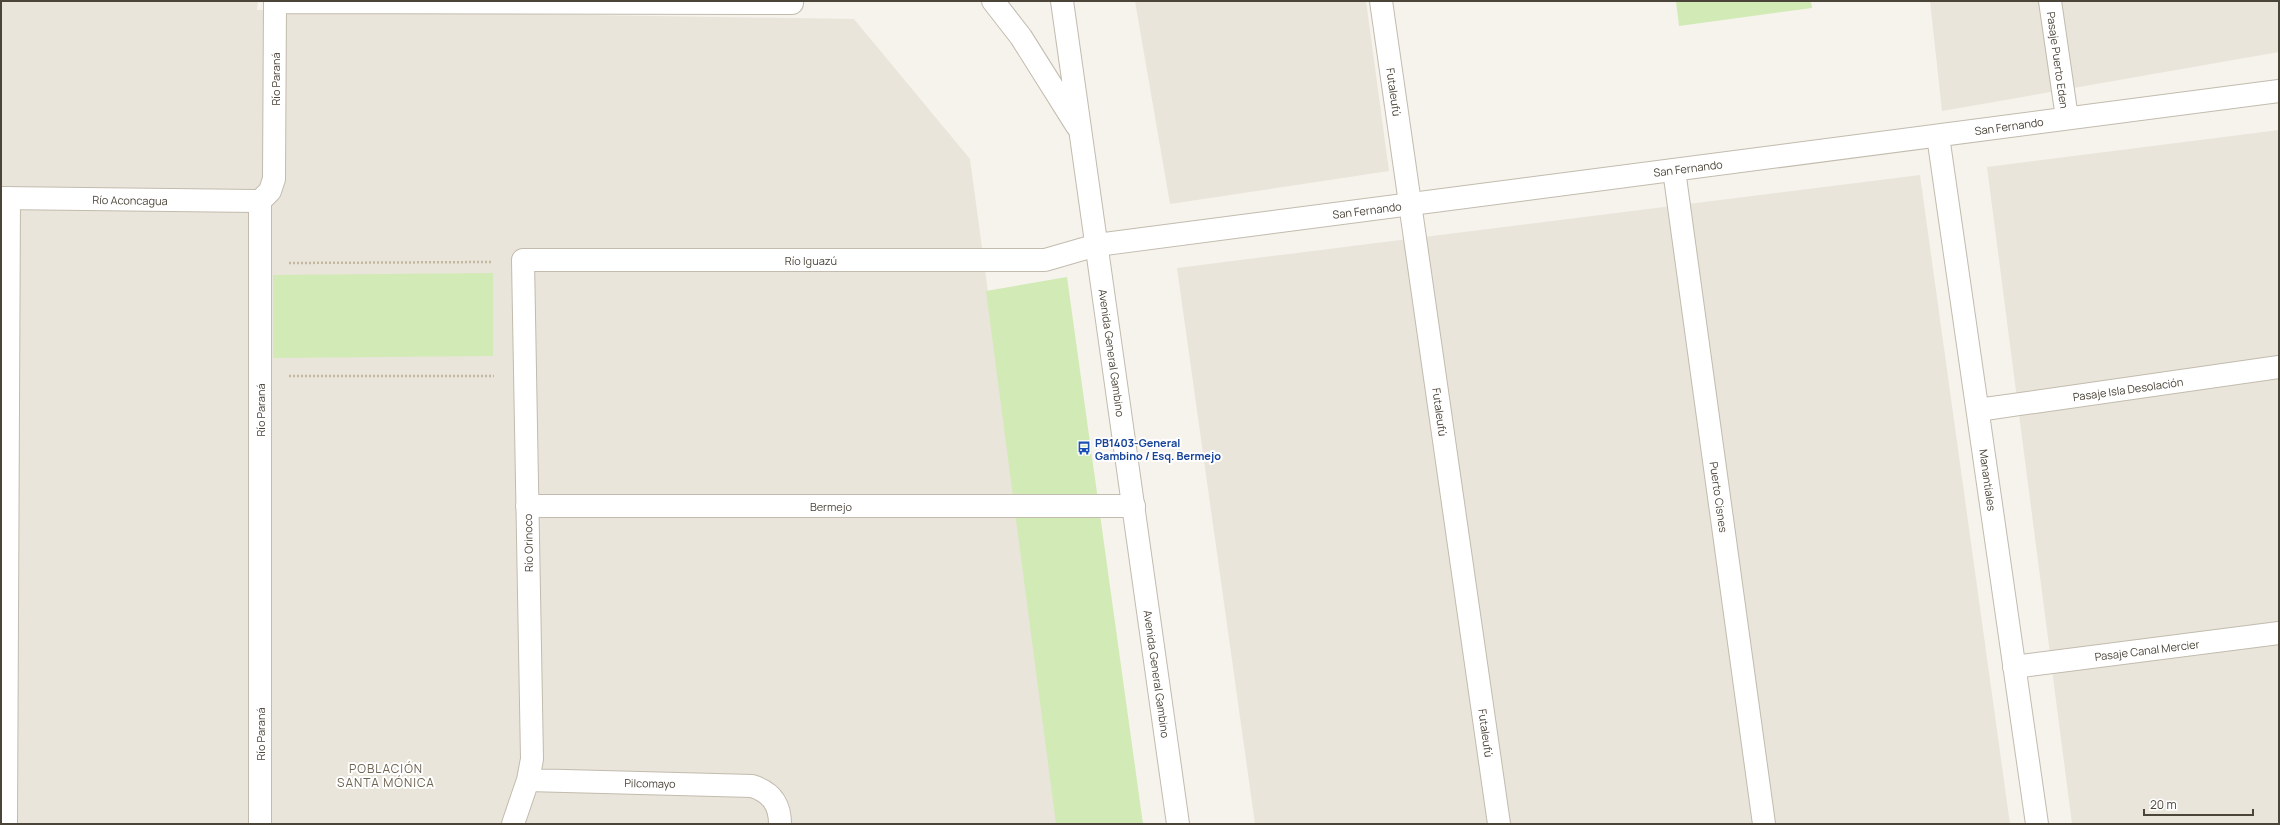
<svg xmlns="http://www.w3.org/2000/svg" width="2280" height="825" viewBox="0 0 2280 825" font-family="Manrope,sans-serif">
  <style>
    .residential { fill: #eae5da }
    .green { fill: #d2eab5 }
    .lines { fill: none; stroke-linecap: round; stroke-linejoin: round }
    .minor-casing { stroke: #c2bbae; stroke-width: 24 }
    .tertiary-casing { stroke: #c2bbae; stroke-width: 24 }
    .path { stroke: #c4b79f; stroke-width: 2.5; stroke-dasharray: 2 2; stroke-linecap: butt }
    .minor { stroke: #fff; stroke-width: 22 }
    .tertiary { stroke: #fff; stroke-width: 22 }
    .labels { text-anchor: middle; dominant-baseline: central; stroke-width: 4; stroke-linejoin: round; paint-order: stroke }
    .street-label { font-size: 11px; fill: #4b4439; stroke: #fff }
    .transit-label { font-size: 11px; font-weight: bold; fill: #164399; stroke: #fff; text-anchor: start }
    .neighbourhood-label { font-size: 12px; letter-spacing: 1px; fill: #6e6250; stroke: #fff }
  </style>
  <rect width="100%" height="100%" fill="#f6f3ec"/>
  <path class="residential" d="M1,1h257l-1,9 597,9 116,140 90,665h-1059z
    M1135,1h231l23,170 -219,33z
    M1930,1h349v51l-337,59z
    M2279,130v694h-207l-85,-657z
    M1920,175l90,649h-755l-78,-556z"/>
  <path class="green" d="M1676,1h135l1,7 -133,18z
    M493,273v83l-220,2v-83z
    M1067,277l76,547h-87l-70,-533z"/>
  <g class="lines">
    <g class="minor-casing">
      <path id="minor" d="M1381,1l118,823
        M2050,1l17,117
        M275,2l517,1
        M1938,136l99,688
        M1674,170l90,654
        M1,198l259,3
        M260,201v623
        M260,201l10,-10 4,-12 1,-178
        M1978,410l301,-43
        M527,506h607
        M2014,667l265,-34
        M528,780l224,6c19,6 28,18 28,38
        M6,824l3,-626
        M513,824l15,-44 4,-21 -9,-499h522l52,-15"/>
    </g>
    <g class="tertiary-casing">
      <path id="tertiary" d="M993,1l28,36 56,89
        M1062,1l116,823
        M1097,245l1182,-154"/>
    </g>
    <path class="path" d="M289,263l203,-1
      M289,376h205"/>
    <use href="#minor" class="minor"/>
    <use href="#tertiary" class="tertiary"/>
  </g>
  <defs>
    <g id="bus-bare" transform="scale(1.08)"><path d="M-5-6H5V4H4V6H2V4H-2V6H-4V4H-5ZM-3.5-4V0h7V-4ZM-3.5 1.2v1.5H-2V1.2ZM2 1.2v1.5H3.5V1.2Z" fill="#1a4fb4" stroke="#fff" stroke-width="2.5" paint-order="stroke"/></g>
  </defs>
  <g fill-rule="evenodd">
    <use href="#bus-bare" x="1084" y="448"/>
  </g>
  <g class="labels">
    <g class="street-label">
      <text transform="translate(2058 60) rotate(82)">Pasaje Puerto Eden</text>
      <text transform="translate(275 79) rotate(-90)">Río Paraná</text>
      <text transform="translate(1394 92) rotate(82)">Futaleufú</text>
      <text transform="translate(2009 126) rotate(-8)">San Fernando</text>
      <text transform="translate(1688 168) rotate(-7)">San Fernando</text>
      <text transform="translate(130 200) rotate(1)">Río Aconcagua</text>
      <text transform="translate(1367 210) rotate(-7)">San Fernando</text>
      <text x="811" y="260">Río Iguazú</text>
      <text transform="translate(1112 353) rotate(82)">Avenida General Gambino</text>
      <text transform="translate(2128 389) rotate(-8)">Pasaje Isla Desolación</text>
      <text transform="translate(260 410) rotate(-90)">Río Paraná</text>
      <text transform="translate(1440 412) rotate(82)">Futaleufú</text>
      <text transform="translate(1988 480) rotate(82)">Manantiales</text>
      <text transform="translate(1719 497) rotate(82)">Puerto Cisnes</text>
      <text x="831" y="506">Bermejo</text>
      <text transform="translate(528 543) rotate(-91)">Río Orinoco</text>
      <text transform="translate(2147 650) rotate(-7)">Pasaje Canal Mercier</text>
      <text transform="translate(1157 674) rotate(82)">Avenida General Gambino</text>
      <text transform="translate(1486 733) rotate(82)">Futaleufú</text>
      <text transform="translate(260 734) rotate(-90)">Río Paraná</text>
      <text transform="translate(650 783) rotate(1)">Pilcomayo</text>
    </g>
    <g class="transit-label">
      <text x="1095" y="442">PB1403-General<tspan x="1095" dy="13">Gambino / Esq. Bermejo</tspan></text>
    </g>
    <g class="neighbourhood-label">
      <text x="386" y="768">POBLACIÓN<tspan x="386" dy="14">SANTA MÓNICA</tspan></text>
    </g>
  </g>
  <rect width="2280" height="825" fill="none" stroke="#4b4439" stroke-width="4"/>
  <path d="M2144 809v6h109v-6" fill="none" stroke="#4b4439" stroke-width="2"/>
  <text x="2150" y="809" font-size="12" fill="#4b4439" stroke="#ffffff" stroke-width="3" paint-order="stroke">20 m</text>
</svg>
